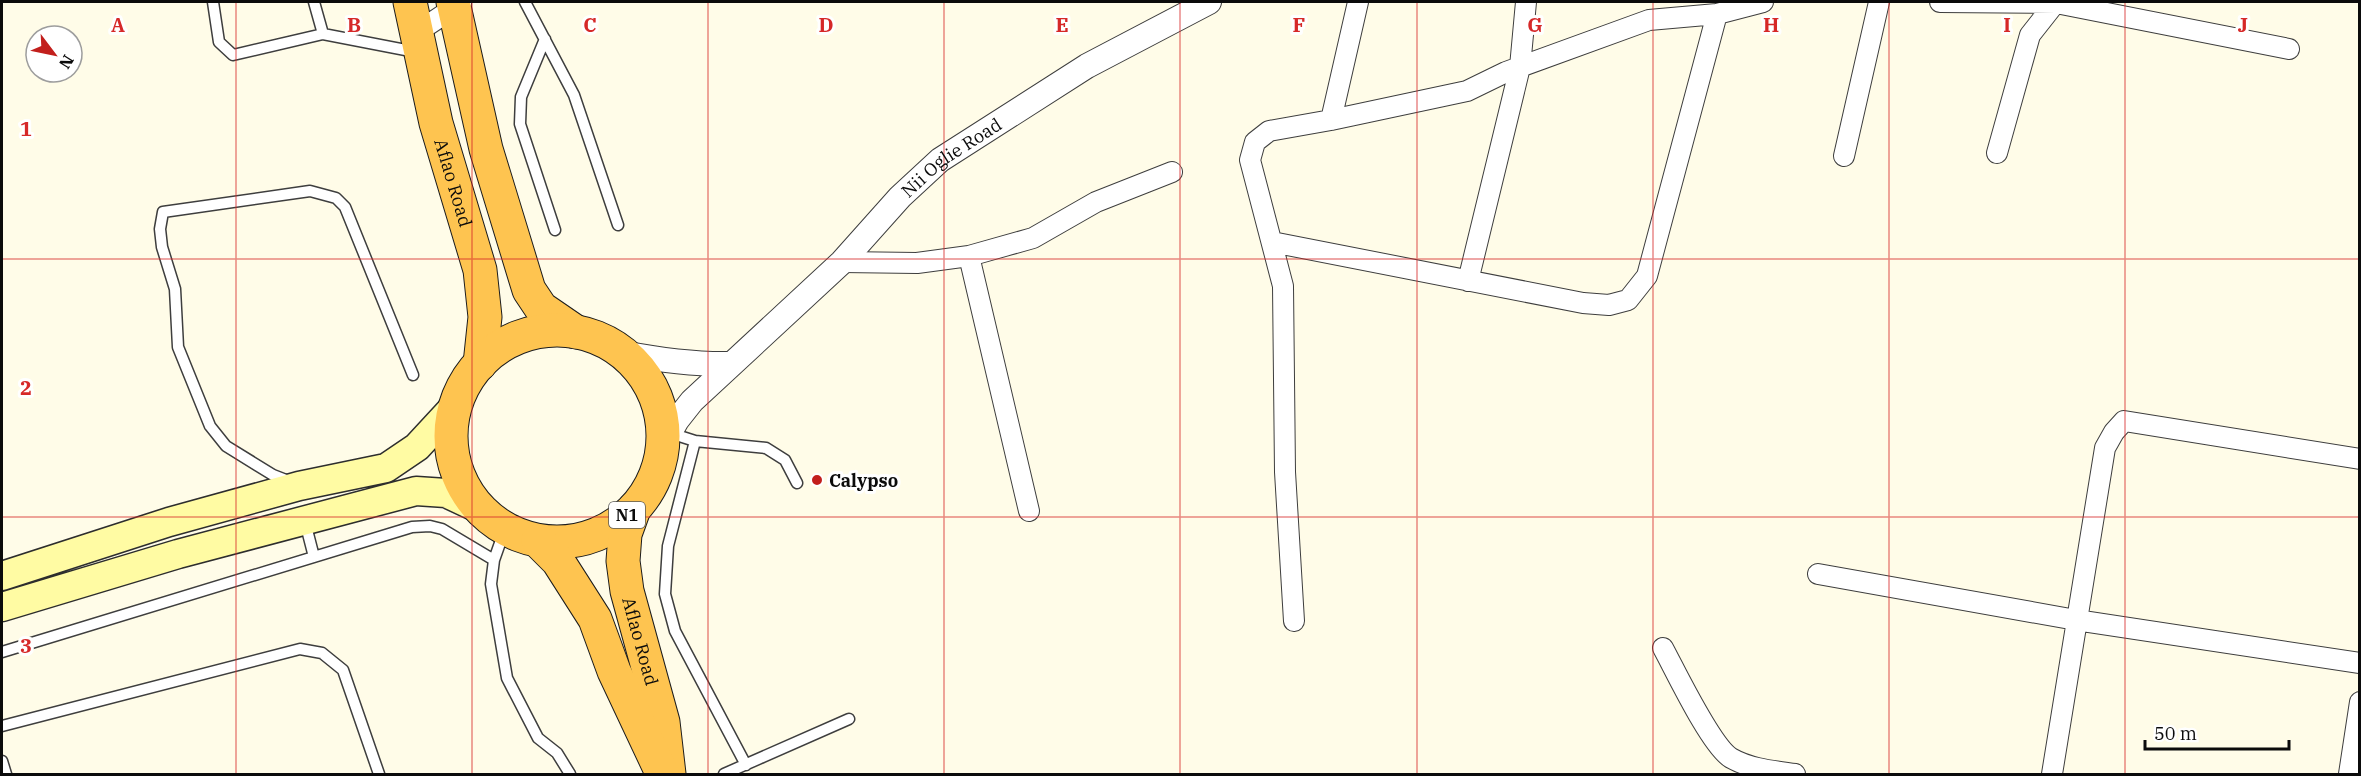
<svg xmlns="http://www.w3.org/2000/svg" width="2361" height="776" viewBox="0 0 2361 776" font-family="'IBM Plex Serif',serif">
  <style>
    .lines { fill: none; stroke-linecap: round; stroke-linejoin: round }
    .service-casing { stroke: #3e3e3e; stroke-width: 13 }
    .minor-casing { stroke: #3e3e3e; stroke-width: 22 }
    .tertiary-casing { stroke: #3e3e3e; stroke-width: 26 }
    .secondary-casing { stroke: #2d2d2d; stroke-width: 31 }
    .trunk-casing { stroke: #1c1c1c; stroke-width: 35 }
    .service { stroke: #fff; stroke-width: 10 }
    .minor { stroke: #fff; stroke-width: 20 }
    .tertiary { stroke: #fff; stroke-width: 24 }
    .secondary { stroke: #fffba3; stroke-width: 28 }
    .trunk { stroke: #fec450; stroke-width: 33 }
    .grid { fill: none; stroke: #d62828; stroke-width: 1.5; stroke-opacity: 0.55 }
    .poi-dot { fill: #c21f1c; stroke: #fff; stroke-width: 2 }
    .labels { text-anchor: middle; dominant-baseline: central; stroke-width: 6; stroke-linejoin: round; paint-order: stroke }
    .shield { fill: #fff; stroke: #545454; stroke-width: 1.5 }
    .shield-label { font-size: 16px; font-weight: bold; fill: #0b0b0b }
    .street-label { font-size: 18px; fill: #0b0b0b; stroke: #fff }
    .poi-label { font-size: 18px; font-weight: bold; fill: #0b0b0b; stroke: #fff; text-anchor: start }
    .grid-label { font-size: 20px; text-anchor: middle; font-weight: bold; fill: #d62828; stroke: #fff; stroke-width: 6; stroke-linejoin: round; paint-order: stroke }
  </style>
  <rect width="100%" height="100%" fill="#fffce8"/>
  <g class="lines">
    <g class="service-casing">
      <path id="service" d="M213,2l6,40 14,13 90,-21
        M314,2l9,32 93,18
        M525,2l49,93 44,130
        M545,39l-24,58 -1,27 35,106
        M670,433l25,8 71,7 19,12 12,23
        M695,441l-27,105 -3,48 10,37 71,134
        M291,482l-18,-7 -47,-29 -16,-20 -32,-79 -3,-58 -13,-42 -2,-18 3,-17 147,-21 26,7 9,9 68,168
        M305,522l9,35
        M505,529l-11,31 -3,24 16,94 31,60 19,15 13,21
        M2,652l410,-125 18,-1 12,3 52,31
        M2,726l298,-77 22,4 21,17 36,104
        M2,761l4,13
        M724,774l125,-55"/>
    </g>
    <g class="minor-casing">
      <path id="minor" d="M1940,2l116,1 233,46
        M416,33l45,-30
        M1331,120l27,-118
        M1997,153l33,-118 26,-33
        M1844,156l35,-154
        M1272,242l311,61 26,2 19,-5 19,-24 70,-262
        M969,256l60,255
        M842,262l75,1 52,-7 64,-18 63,-36 76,-30
        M1468,281l52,-214 6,-65
        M1818,574l258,46 284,43
        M1294,621l-9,-149 -2,-186 -33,-126 5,-18 14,-11 62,-11 136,-29 39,-19 143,-52 68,-6 46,-12
        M1663,648c13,24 48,98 68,110 19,11 43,13 64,16
        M2052,774l53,-326 9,-16 10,-11 236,38
        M2349,774l11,-72"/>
    </g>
    <g class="tertiary-casing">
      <g id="tertiary">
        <path d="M623,353c37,7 71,12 108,11"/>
        <path id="s1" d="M662,446l15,-26 15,-19 150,-139 58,-65 40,-37 147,-94 122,-64"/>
      </g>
    </g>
    <g class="secondary-casing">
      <path id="secondary" d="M2,576l167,-54 130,-36 87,-18 31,-21 37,-40
        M2,607l176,-53 238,-63 30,2 32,15"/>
    </g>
    <g class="trunk-casing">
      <g id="trunk">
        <path id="s2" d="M410,2l26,121 44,147 5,47 -5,47"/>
        <path d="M453,2l33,147 43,141 12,18 35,24"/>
        <circle cx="557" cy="436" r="106"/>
        <path id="s3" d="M634,509l-9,25 -2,27 4,30 36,131 6,52"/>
        <path d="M538,541l20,20 37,58 19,52 48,102"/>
      </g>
    </g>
    <use href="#service" class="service"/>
    <use href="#minor" class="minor"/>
    <use href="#tertiary" class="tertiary"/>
    <use href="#secondary" class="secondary"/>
    <use href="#trunk" class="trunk"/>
  </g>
  <path class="grid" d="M236,2v772M472,2v772M708,2v772M944,2v772M1180,2v772M1417,2v772M1653,2v772M1889,2v772M2125,2v772M2,259h2358M2,517h2358"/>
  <circle class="poi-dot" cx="817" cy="480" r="6"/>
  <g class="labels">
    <rect class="shield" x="609" y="502" width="36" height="26" rx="4.5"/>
    <g class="shield-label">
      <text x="627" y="515">N1</text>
    </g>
    <g class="street-label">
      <text stroke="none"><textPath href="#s1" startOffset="411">Nii Oglie Road</textPath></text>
      <text stroke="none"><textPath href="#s2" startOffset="186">Aflao Road</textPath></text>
      <text stroke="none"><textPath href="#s3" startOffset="136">Aflao Road</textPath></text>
    </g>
    <g class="poi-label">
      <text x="829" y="480">Calypso</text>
    </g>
  </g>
  <g class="grid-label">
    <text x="118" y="32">A</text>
    <text x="354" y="32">B</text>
    <text x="590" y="32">C</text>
    <text x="826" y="32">D</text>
    <text x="1062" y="32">E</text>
    <text x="1299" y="32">F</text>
    <text x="1535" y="32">G</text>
    <text x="1771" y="32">H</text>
    <text x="2007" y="32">I</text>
    <text x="2243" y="32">J</text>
    <text x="26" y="136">1</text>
    <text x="26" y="395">2</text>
    <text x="26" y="653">3</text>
  </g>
  <rect width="2361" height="776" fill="none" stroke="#0b0b0b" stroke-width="6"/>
  <g transform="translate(54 54) rotate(122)"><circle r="28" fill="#ffffff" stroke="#9d9d9d" stroke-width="1.5"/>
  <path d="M0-4.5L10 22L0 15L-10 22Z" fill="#c21f1c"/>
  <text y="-9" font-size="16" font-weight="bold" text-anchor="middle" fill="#0b0b0b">N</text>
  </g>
  <path d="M2145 740v9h144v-9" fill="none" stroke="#0b0b0b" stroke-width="3"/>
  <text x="2154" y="740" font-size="18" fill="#0b0b0b" stroke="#ffffff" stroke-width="4.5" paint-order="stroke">50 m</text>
</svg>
